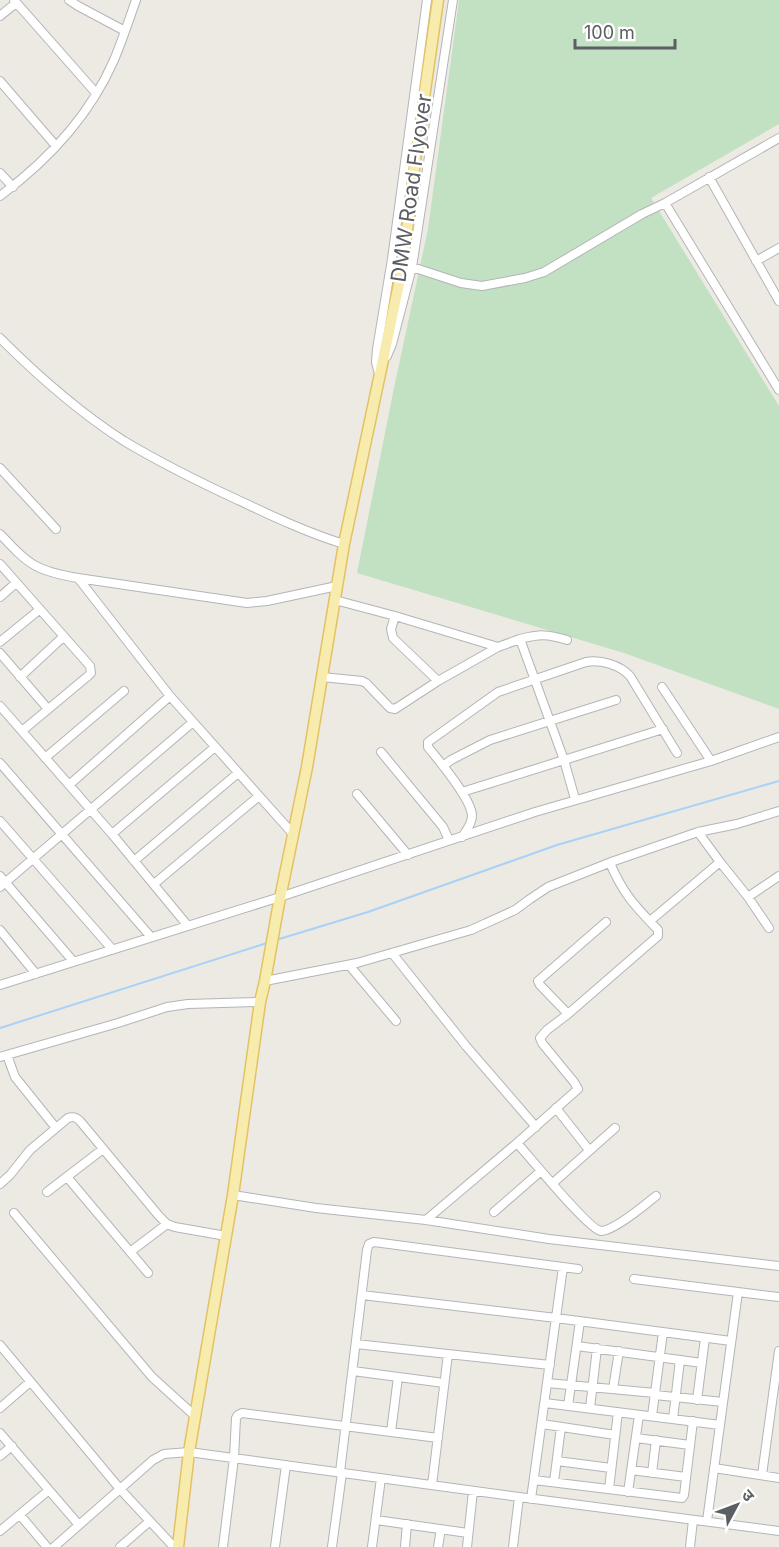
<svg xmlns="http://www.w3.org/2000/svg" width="779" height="1547" viewBox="0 0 779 1547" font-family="Inter,'Noto Sans Devanagari',sans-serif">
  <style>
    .green { fill: #c1e1c2 }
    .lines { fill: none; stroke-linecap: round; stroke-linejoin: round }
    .stream { stroke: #a8d2f6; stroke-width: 2 }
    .minor-casing { stroke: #b3b5b8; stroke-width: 10 }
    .major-casing { stroke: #e3c265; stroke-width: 13 }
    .minor { stroke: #fff; stroke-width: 8 }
    .major { stroke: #f7ecad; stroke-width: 10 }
    .labels { text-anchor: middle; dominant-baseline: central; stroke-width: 5; stroke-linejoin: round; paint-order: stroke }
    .street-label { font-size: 21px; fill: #5b5e62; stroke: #fff }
  </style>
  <rect width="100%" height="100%" fill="#eceae2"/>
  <path class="green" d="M459,0h320v124l-128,74 128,208v303l-155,-56 -267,-80 37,-185 34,-159z"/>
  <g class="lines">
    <path class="stream" d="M276,940l92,-28 189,-67 222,-64
      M0,1028l267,-85"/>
    <g class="minor-casing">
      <path id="minor" d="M14,0l82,93
        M69,0l9,6 47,25
        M0,16l16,-13
        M0,81l56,65
        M0,173l13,14
        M709,177l70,124
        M0,196c47,-35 90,-81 114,-136 8,-19 15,-40 22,-60
        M665,203l114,187
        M756,261l23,-13
        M412,267l49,16 21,3 43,-8 19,-6 98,-58 23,-11 114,-65
        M0,338c38,38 79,74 124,103 37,22 75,41 114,59 34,16 70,33 106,44
        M387,356l5,-12 20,-77 41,-267
        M379,374l-3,-12 1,-13 15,-90 35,-259
        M0,468l56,61
        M0,534c29,31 36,37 78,44l169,25 20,-2 70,-15
        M0,564l90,102 1,7 -3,3 -66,55
        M78,578l92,118 123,138
        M0,597l16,-14
        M335,600l60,16 103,31
        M395,616l-4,13 2,9 45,43
        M520,639c20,-5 27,-5 47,1
        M0,642l39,-32
        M0,653l48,56
        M20,677l43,-40
        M322,677l40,4 4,2 24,25 5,1 43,-28 60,-34 22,-8 44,121 11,39
        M662,687l49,74
        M0,706l112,128 76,92
        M381,752l62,75 6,13
        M45,758l79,-67
        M0,763l151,174
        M443,766l8,-6 39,-20 126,-40
        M69,785l101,-89
        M462,792l201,-63
        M357,794l51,61
        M0,821l112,128
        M112,834l103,-87
        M462,837c4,-6 10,-13 10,-21 0,-17 -33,-55 -44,-69v-5l70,-50 88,-30c14,-3 34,3 44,14l47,77
        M134,861l104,-88
        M720,862l28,35 21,31
        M0,876l73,85
        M154,884l105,-88
        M0,887l193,-165
        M748,897l31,-21
        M650,921l70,-59 -22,-30
        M606,922l-68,59 2,4 28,29 90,-78v-6c-22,-23 -35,-36 -48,-67
        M0,930l36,44
        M392,953l74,93 70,81
        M349,965l47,56
        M265,981l92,-18 114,-33 44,-20 15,-11 18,-12 66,-26 84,-29 39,-8 42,-13
        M0,985l280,-88 255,-85 176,-51 68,-24
        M7,1055l8,22 41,51
        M0,1057l118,-34 49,-16 21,-3 72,-2
        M556,1108l33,42
        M517,1143c12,13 72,87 84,88 13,0 44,-26 55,-35
        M67,1177l81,96
        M553,1183l62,-55
        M0,1184l10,-9 20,-25 38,-32c5,-2 8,-1 12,3l79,95 8,8 8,3 51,9
        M47,1192l56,-43
        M233,1195l83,13 110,12 123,19 230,27
        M494,1212l47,-41
        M14,1213l138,164 43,39
        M426,1220l91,-77 61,-54 -4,-7 -32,-39 -2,-5 7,-8 21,-16
        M130,1252l37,-28
        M634,1279l104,13 -31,229
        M738,1292l41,5
        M362,1295l194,23 175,23
        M356,1344l194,21
        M0,1345l120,144 54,58
        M577,1346l125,17
        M353,1371l91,12
        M547,1383l108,10
        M613,1389l6,-38
        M655,1395l68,7
        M697,1400l8,-62
        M545,1403l175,22
        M568,1406l12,-85
        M0,1408l30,-26
        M590,1408l7,-60
        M652,1416l11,-84
        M673,1419l7,-59
        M542,1424l73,11
        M391,1432l7,-55
        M0,1433l79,92
        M636,1438l54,7
        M0,1456l12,-10
        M557,1461l54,7
        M714,1468l65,10
        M631,1470l55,7
        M340,1472l27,-222 2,-6 5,-2 204,27
        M652,1473l4,-33
        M762,1475l17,-124
        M534,1480l148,18 2,-3 9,-74
        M554,1482l7,-55
        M432,1485l16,-131
        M609,1489l9,-77
        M628,1492l11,-77
        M531,1499l32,-232
        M20,1515l27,32
        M376,1520l92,13
        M0,1531l49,-41
        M54,1547l99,-87 11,-6 25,-2 330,45 260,34
        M120,1547l30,-26
        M223,1547l11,-89 2,-40 2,-3 4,-2 196,25
        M275,1547l11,-82
        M332,1547l10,-74
        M372,1547l9,-69
        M405,1547l2,-23
        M438,1547l3,-18
        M467,1547l6,-56
        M513,1547l6,-50
        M690,1547l3,-27"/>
    </g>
    <g class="major-casing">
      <path id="major" d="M178,1547l11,-95 44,-257 27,-193 5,-21 13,-73 29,-141 37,-223 59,-279 13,-112 22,-153"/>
    </g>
    <use href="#minor" class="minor"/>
    <use href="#major" class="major"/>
  </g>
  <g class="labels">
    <g class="street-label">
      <text transform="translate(411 188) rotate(-82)">DMW Road Flyover</text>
    </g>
  </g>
  <g transform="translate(737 1505) rotate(49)" stroke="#ffffff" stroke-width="4.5" paint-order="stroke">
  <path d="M0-4.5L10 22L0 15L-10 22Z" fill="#5b5e62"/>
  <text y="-9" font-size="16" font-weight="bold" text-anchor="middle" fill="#5b5e62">उ</text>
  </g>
  <path d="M575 39v9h100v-9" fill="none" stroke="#5b5e62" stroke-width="3"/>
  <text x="584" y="39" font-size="18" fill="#5b5e62" stroke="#ffffff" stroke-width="4.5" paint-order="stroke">100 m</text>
</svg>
